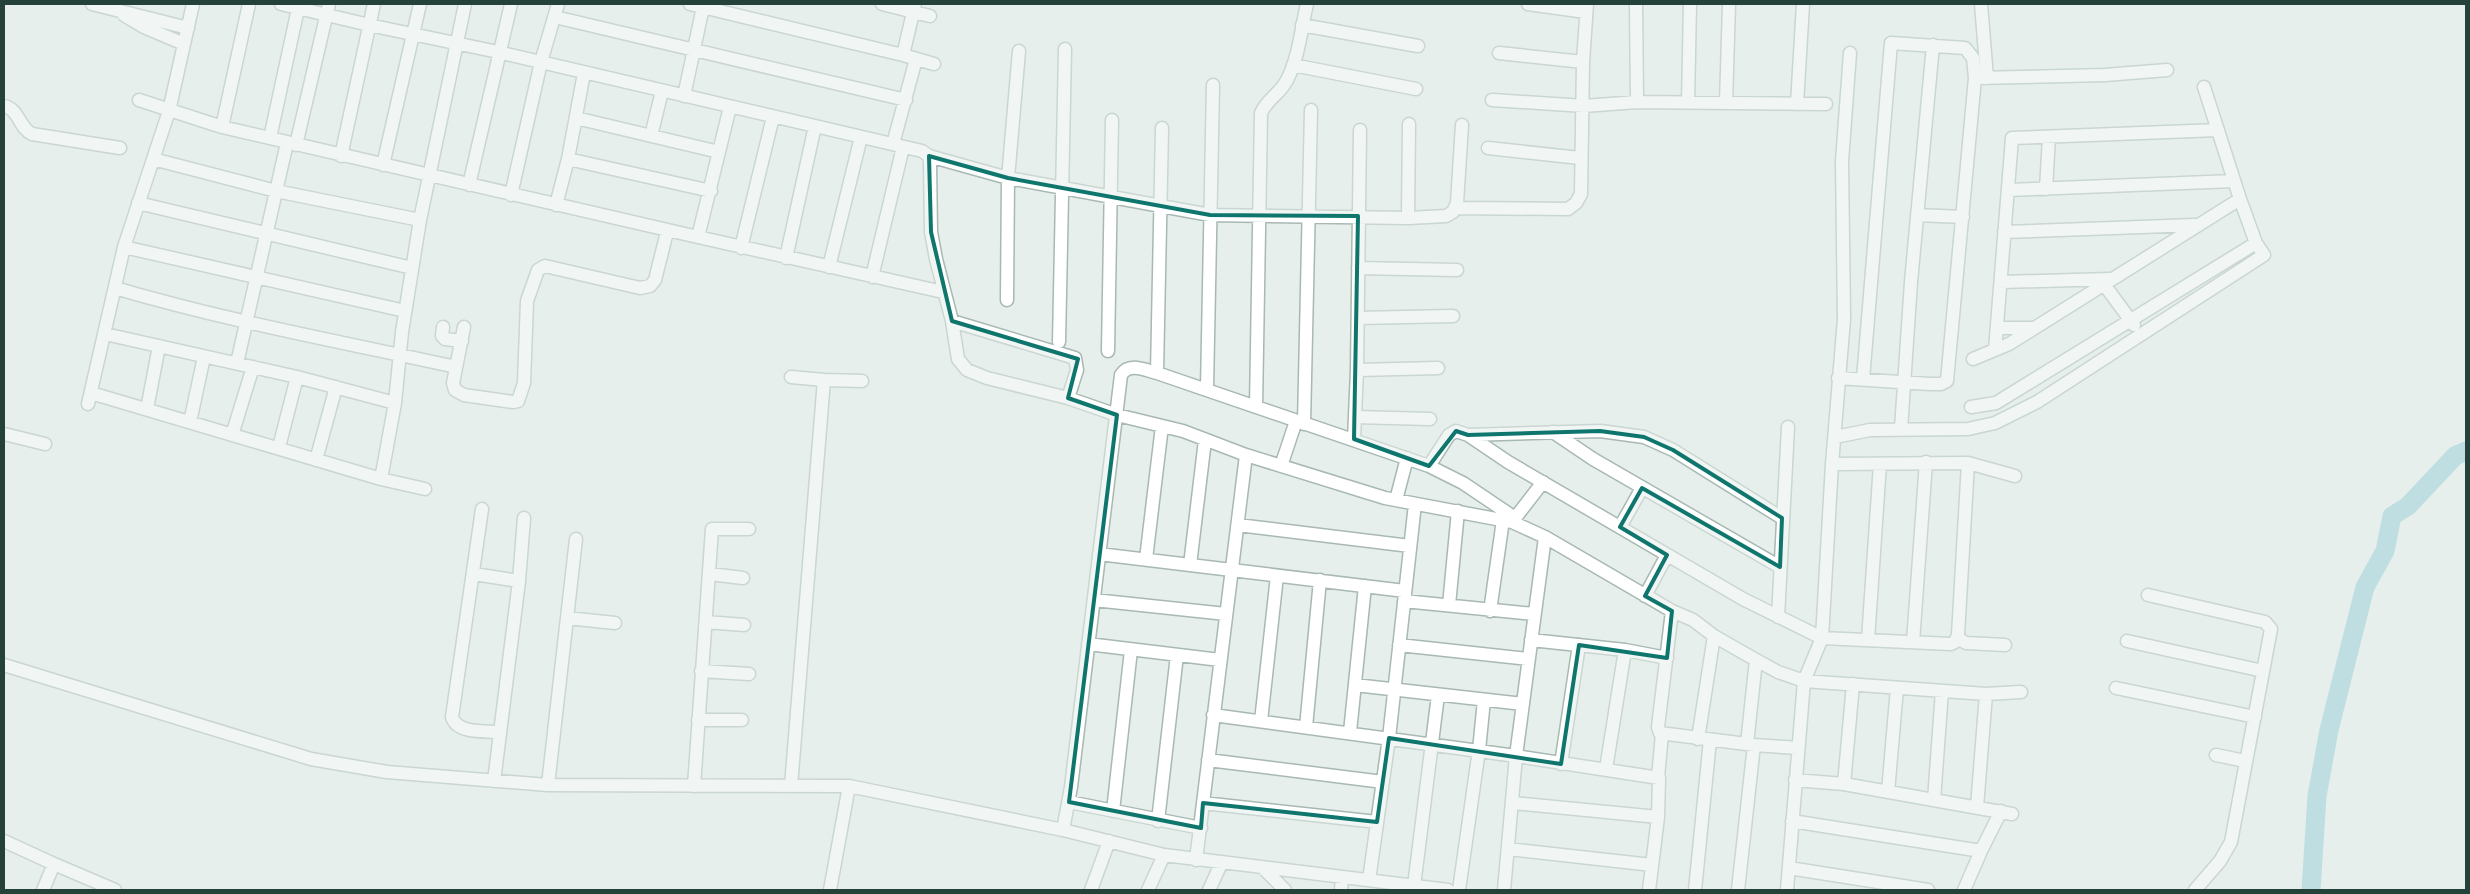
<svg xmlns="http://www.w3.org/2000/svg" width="2470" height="894" viewBox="0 0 2470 894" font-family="Karla,sans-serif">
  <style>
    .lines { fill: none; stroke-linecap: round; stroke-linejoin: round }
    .river { stroke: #8ec9d4; stroke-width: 19 }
    .minor-casing { stroke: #a8b8b2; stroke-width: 15 }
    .minor { stroke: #fff; stroke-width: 12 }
    .marked { fill: none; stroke: #0f766e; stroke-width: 4; stroke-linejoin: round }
  </style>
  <rect width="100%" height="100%" fill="#e6efeb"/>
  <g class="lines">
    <path class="river" d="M2311,890l6,-94 12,-66 36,-143 20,-36 7,-35 16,-10 47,-50 11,-5"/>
    <g class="minor-casing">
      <path id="minor" d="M92,4l96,24
        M281,4l88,21 129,27 424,99 7,5 1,7 1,69 5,27 16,62 6,38 9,11 20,8 81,20 49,17 66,16 63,24 139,43 127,24 33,15 127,74 21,9 21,16 42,24 22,12 26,9 18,-43 10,-174 12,-145 -2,-158 8,-108
        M690,4l213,51 31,9
        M882,4l48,12
        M1528,4l58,8
        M1636,4l1,98
        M1981,4l6,74
        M124,15l20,12 40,17
        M555,17l351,83
        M1302,25l116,21
        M903,55l12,-51
        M1583,62l4,-58
        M1293,65l123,24
        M684,96l19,-89
        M139,100l83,27 476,110 32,-130
        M1492,100l92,6 53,-4 189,2
        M1688,103l2,-99
        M1726,103l3,-99
        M1797,104l6,-100
        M4,106c15,3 15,22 28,28l88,14
        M576,118l143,34
        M222,127l27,-123
        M651,136l11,-45
        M270,138l29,-134
        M893,144l23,-85
        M296,145l33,-141
        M1488,148l92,10
        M341,156l33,-152
        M929,156l79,22 202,37 198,3 38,-2 7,-4 4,-9 5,-78
        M153,159l123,32 144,29
        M568,159l143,32
        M383,165l37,-161
        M469,185l42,-181
        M2046,189l3,-52
        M2008,190l226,-9
        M511,195l30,-133 17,-58
        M138,203l274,65
        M556,205l12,-46 16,-86
        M1456,208l112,1 8,-6 5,-9 2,-132 -84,-9
        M1917,215l46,2
        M1408,218l1,-94
        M2004,232l191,-7
        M698,237l245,55
        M124,247l281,64
        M741,248l32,-131
        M786,258l29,-132
        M829,267l32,-130
        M1358,268l99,2
        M872,277l31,-130
        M2001,282l108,-3
        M2103,283l31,42
        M115,288c112,33 227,54 341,79
        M1007,300l1,-122 11,-127
        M1358,318l95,-2
        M952,321l123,37 2,12 -9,28
        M443,327l-1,9 3,3 17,2
        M464,327l-11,56 2,7 9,5 49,7 5,-1 6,-18 3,-82 11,-31 7,-4 95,22 10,-2 5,-6 12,-48
        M1997,328h37
        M105,334l192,43 98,26
        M1059,342l6,-293
        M1995,350l17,-212 206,-8
        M1108,351l4,-231
        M1973,359l36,-15 231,-145
        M237,363l50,-220
        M1357,370l81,-2
        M1157,373l5,-245
        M791,377l33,3
        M1838,378l92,6h11l6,-3 28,-303 130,-3 62,-5
        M1863,379l28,-336 74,5 8,10 2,20
        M1207,389l6,-304
        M91,393l290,86 44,10
        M88,404l36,-157 45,-136 24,-107
        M1256,407l5,-294c6,-14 19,-19 26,-33 12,-23 14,-51 20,-76
        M1971,407l25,-4 260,-160
        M147,409l12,-63
        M1355,417l75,2
        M190,422l14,-65
        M1304,424l7,-314
        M1901,429l10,-147 22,-237
        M1553,432l40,27 187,108
        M4,434l41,10
        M232,435l21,-68
        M1468,435l40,27 235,137 79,39 129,6 4,-2 3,-7 10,-172
        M1835,437l35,-7 98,-1 27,-6 42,-21 227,-147 -8,-12 -16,-44 -36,-112
        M1354,439l3,-69 3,-240
        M279,447l18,-70
        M316,460l20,-73
        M1832,464l136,-1 47,13
        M1281,466l15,-45
        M1429,466l20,-31 7,-4 12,4 132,-4 44,6 29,13 109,68
        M381,479l14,-76 7,-71 18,-112 45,-216
        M1396,500l11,-42
        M482,509l-30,208c5,17 33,14 48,15
        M1512,522l31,-40
        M1238,525l172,21
        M1620,527l22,-39
        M1545,537l-29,219 143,22 -1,39 -9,73
        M1099,554l306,37
        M1146,559l16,-133
        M1190,565l15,-125
        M474,574l45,7
        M710,574l33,4
        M2148,595l117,27 6,7 -40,213 -11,19 -25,29
        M1645,596l22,-41
        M1094,600l132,14
        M1404,601l130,13
        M1449,605l9,-94
        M1490,611l13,-91
        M1672,611l-14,116 2,6 94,12 44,3
        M1778,617l10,-190
        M567,618l48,5
        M706,622l38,3
        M1957,638l9,5 39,2
        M1531,640l94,10 42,8
        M1868,640l12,-176
        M2127,641l136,30
        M1913,642l13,-180
        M1088,644l132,16
        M1399,645l129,14
        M4,665l307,94 76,13 161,13 301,1 214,44 101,25 284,35
        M701,671l48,3
        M1355,685l168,19
        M2116,688l139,29
        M1213,715l303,41 -12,134
        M698,720h44
        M1261,721l16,-145
        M1306,727l14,-147
        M1350,732l15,-146
        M1698,739l16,-103
        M1747,744l9,-84
        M2216,755l29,6
        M1208,760l175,22
        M1561,764l18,-119
        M1606,769l19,-119
        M1658,777l4,-43
        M1795,780l49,4 168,30
        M494,781l25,-200 5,-63
        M1844,784l9,-100
        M548,785l28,-246
        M694,786l18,-257h37
        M791,786l33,-406 38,1
        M1888,792l9,-104
        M1934,800l8,-109
        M1069,802l132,26
        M1203,803l174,19
        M1513,803l145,14
        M1977,807l9,-113
        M1113,811l18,-161
        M1158,821l19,-166
        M1792,821l189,30 -17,39
        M1063,830l8,-43 50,-412c8,-13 24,-5 36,-2l272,93 34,17 52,35
        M4,841l50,23 -11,26
        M1508,849l144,16
        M1981,851l20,-40
        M1196,860l50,-405
        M54,864l61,26
        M1263,868l22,22
        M1789,868l139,22
        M1369,880l20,-142 26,-234
        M1414,886l24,-191
        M830,890l19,-104
        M1091,890l18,-49
        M1148,890l16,-35
        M1209,890l12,-26
        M1341,890l1,-12
        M1459,890l20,-140 5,-50
        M1695,890l15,-150
        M1738,890l16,-145
        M1787,890l17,-209 182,13 35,-2"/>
    </g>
    <use href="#minor" class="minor"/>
  </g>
  <path d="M0 0H2470V894H0ZM929,156l79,22 202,37 148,1 -4,223 75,27 27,-35 12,4 132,-4 44,6 29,13 109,68 -2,49 -138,-79 -22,39 47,28 -22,41 27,15 -5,47 -88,-13 -18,119 -172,-26 -12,84 -174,-19 -2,25 -132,-26 48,-387 -49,-17 10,-39 -126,-38 -21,-89z" fill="#e6efeb" fill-opacity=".55" fill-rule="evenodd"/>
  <path class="marked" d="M929,156l79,22 202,37 148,1 -4,223 75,27 27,-35 12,4 132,-4 44,6 29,13 109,68 -2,49 -138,-79 -22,39 47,28 -22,41 27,15 -5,47 -88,-13 -18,119 -172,-26 -12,84 -174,-19 -2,25 -132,-26 48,-387 -49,-17 10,-39 -126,-38 -21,-89z"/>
  <rect width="2470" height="894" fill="none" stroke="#24423a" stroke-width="10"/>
</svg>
